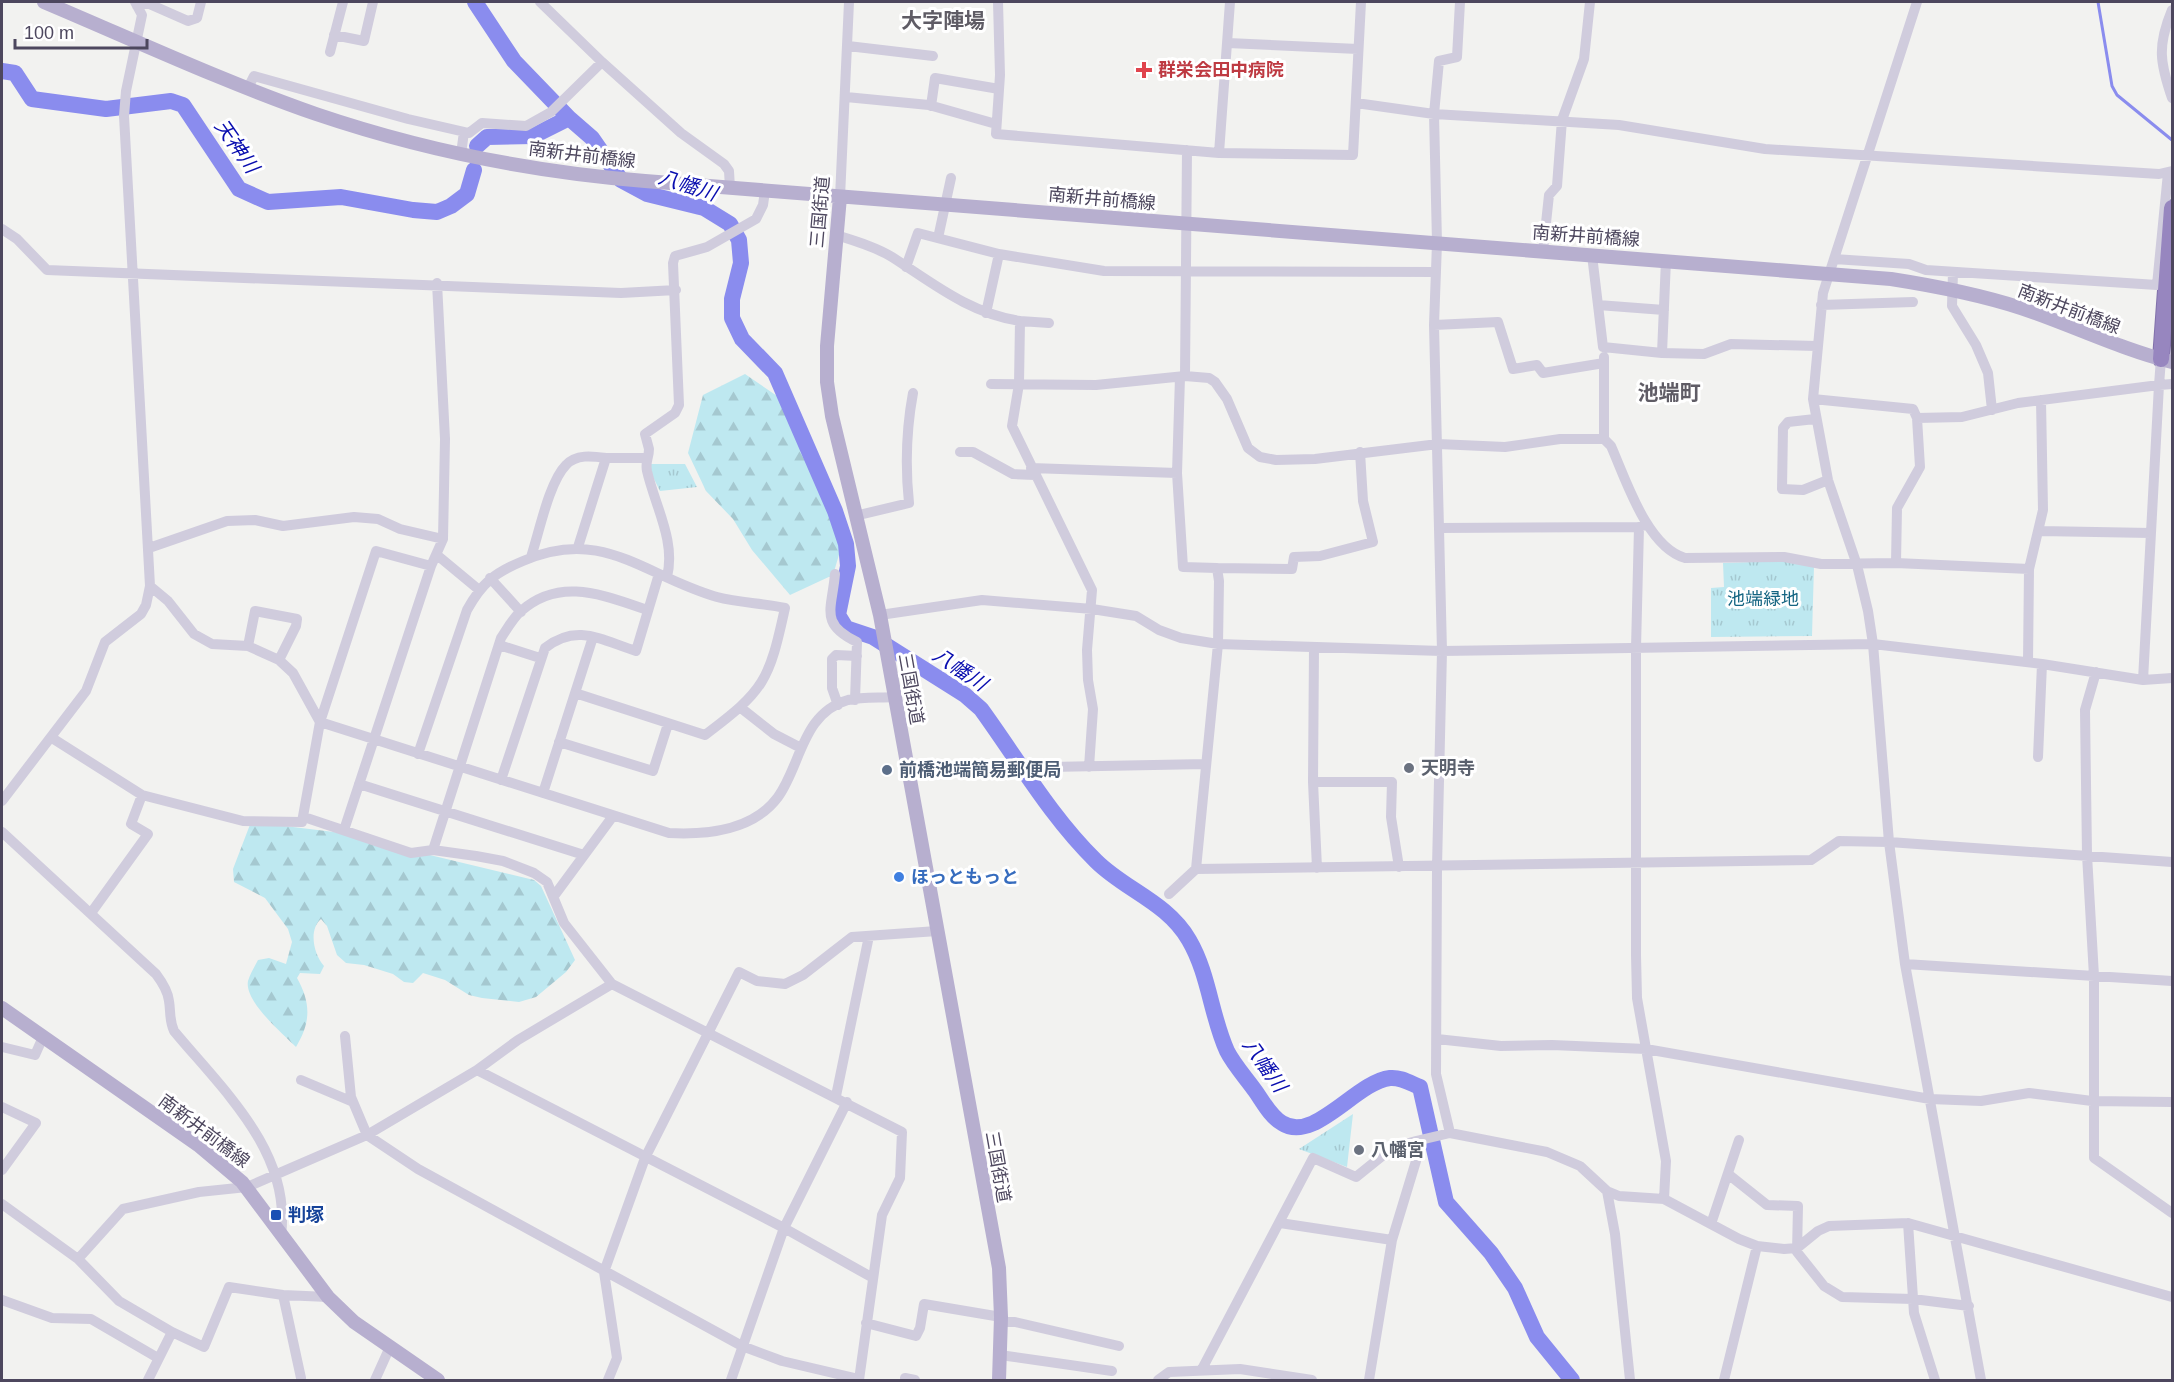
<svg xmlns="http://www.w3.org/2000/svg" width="2174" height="1382" viewBox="0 0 2174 1382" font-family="Helvetica,'Noto Sans JP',sans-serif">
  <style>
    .forest { fill: url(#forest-firs) }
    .park { fill: url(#park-tufts) }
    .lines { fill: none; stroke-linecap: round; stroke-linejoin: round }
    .stream { stroke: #8a8cee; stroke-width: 3 }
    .river { stroke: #8a8cee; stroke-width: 16 }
    .highway-casing { stroke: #8272ab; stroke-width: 18 }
    .minor { stroke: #d0ccdd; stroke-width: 10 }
    .major { stroke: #b7afcf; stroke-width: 14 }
    .highway { stroke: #9786bf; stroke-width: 16 }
    .health-dot { fill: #e0444e; stroke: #fff; stroke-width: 2 }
    .worship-dot { fill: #6b7280; stroke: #fff; stroke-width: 2 }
    .service-dot { fill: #5c6f8a; stroke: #fff; stroke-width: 2 }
    .shop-dot { fill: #3f7fe0; stroke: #fff; stroke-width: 2 }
    .transit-dot { fill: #1a4fb4; stroke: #fff; stroke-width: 2 }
    .labels { text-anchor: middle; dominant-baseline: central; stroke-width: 6; stroke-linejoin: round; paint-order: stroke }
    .health-label { font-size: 18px; font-weight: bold; fill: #be3a42; stroke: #fff; text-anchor: start }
    .street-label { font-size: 18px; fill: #4d475e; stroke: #fff }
    .park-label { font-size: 18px; fill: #156582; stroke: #fff }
    .worship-label { font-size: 18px; font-weight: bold; fill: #5b616d; stroke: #fff; text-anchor: start }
    .service-label { font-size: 18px; font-weight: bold; fill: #4e5e75; stroke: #fff; text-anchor: start }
    .shop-label { font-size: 18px; font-weight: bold; fill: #366cbe; stroke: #fff; text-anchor: start }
    .transit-label { font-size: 18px; font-weight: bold; fill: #164399; stroke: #fff; text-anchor: start }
    .water-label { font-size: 20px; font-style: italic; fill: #090daf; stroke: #fff }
    .quarter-label { font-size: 21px; font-weight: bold; fill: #5f5c65; stroke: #fff }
  </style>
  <defs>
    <pattern id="forest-firs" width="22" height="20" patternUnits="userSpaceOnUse" patternTransform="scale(1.5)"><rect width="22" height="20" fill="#bee8f0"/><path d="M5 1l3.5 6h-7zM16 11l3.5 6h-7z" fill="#a5c8d0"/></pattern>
    <pattern id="park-tufts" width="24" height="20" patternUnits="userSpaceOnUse" patternTransform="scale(1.5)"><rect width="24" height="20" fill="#bee8f0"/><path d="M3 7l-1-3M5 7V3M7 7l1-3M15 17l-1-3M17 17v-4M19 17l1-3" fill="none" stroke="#a5c8d0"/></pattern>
  </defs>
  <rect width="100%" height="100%" fill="#f2f2f0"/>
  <path class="forest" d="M745,374l35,24 21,41 13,41 32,51 -13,44 -43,20 -38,-45 -19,-31 -27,-28 -18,-38 15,-58z
    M251,822l83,10 200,48 7,6 34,74 -9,12 -30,25 -17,5 -37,-4 -13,-3 -24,-15 -22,-7 -10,10 -9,-1 -11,-8 -29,-9 -18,-2 -9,-8 -10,-29 -6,-7c-13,11 -7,36 3,47l-4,8 -20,-1 -3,5c14,25 14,44 -1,69 -13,-13 -52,-46 -48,-66 2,-7 7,-15 10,-21l11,-2 17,6 6,-22 -4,-13 -23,-31 -31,-16 -1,-13z"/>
  <path class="park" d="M651,464h34l12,23 -37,4 -9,-18z
    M1781,561l33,5 -2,70 -101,1v-49l13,-1 -1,-24z
    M1353,1114l-6,53 -48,-18z"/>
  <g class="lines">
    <path class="stream" d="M2098,2l14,84 5,9 55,45"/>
    <path class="river" d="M475,2l39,59 55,57 23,20 29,42 26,14 57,14 26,16 9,16 2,23 -9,36v19l10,21 33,34 60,138 11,33 2,22 -10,49 8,13 27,9 92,58 16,14c37,51 70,108 115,152 29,29 71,41 93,79 20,34 22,76 38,111 7,14 20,28 29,41 7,10 15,25 26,31 32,21 74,-41 108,-45 11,-1 20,5 30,9l26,115 45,51 24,35 22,49 35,43
      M2,71l13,2 17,26 74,10 65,-8 12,4 56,84 29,13 73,-5 72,13 24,2 14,-6 16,-12 7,-24
      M477,146l10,-9 46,-1 36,-18"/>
    <g class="highway-casing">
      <path id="highway" d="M2161,359l11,-151"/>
    </g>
    <path class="minor" d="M540,2l62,60 79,71 43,31 5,7 1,17
      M998,2l2,73 -4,59 223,19 134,2 8,-153
      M1917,2l-94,291 -10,106 15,81 29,85 11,46 5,33 16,198 16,122 76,416
      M137,6l10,-3 41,18 9,-3 4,-16
      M2172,10c-15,36 -12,53 0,88
      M334,35l30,6 9,-39
      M1228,43l130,6
      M848,46l85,10
      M330,52l13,-50
      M248,88l6,-12 154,43 61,14 13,-10 44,3 25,-14 51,-50
      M846,97l83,8 67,19
      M1356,103l78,11 185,11 146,24 394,25 13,-3
      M931,106l4,-28 64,11
      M1219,153l11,-151
      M461,154l3,-22
      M840,197l9,-195
      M2,229l15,10 30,31 574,23 55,-3
      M836,235c19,6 40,12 56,22 42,27 77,56 128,64l-1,63 -7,42 80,164 -5,60 1,30 5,29 -4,58
      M938,238l13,-60
      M1543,251l6,-56 8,-9 5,-66 22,-61 6,-57
      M1592,255l11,92 59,6 4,-93
      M1834,259l75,5 17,6 231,15 11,-112
      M906,267l12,-34 81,21 105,17 332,1
      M1953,272l-1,34 24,39 12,28 4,37
      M1598,305l66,5
      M1821,305l92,-3
      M986,313l13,-59
      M1020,321l29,2
      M1434,325l64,-3 15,47 24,-4 6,8 61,-10
      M1662,353l42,1 27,-10 86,2
      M1604,357v82
      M2161,359l-2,26 13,-1
      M1185,376l24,2 6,4 12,17 21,49 12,9 16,3 39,-1 123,-15 67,3 55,-8h44l7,7c15,34 36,101 74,112l99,-1 37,7 75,-1 133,6
      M1180,377l-3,96 6,94 34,1 2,13 -1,63 -22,225 615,-9 28,-19 50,1 283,20
      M991,384l105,1 89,-9 2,-226
      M1813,399l100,10 4,9 45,-1 56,-14 141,-18 -16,295
      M1815,419l-27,3 -5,6 -1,61 21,1 25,-10
      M960,452h13l40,22 22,1
      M606,458h39
      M1031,468l146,5
      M855,516l54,-13c-4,-38 -3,-72 4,-110
      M1647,524l-8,3 -3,121v307l1,43 29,163 -2,38
      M1440,528l199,-1
      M2040,531l111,2
      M149,548l78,-27 28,-1 28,6 71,-9 24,2 22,10 43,10
      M437,555l41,34
      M531,557c8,-24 18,-75 35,-92 10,-11 26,-9 40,-7l-28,89
      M1896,563l1,-55 23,-41 -3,-49
      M1217,568l75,1 2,-12 26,-1 53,-14 -10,-41 -3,-49
      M835,574c-3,35 -16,50 22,68l-2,58
      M667,577c9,-36 -12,-71 -20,-106 -2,-10 2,-13 2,-22l-4,-15 30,-21 4,-8 -6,-142 2,-7 32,-9 49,-28 7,-14 2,-14
      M490,578l31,34
      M150,586l18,15 26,33 18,10 36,2 31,14 14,13 27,49 349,111c38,2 84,-2 109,-36 23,-32 24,-84 70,-97 14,-3 31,-2 46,-3
      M880,615l102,-15 110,9 44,7 23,14 22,8 37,6 224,7 431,-7 169,20 101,16 29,-2
      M499,645l41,13
      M248,646l7,-35 42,8 -1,7 -17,34
      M1314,648l-1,134 4,86
      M2028,662l1,-93 14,-59 -2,-110
      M2096,672l-11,38 2,145 7,121v182l78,55
      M838,705l-6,-17v-29l4,-4 21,1
      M741,708l33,26 27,14
      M52,738l90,57 101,26 59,1 18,-100 56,-171 55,15
      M559,742l94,29 15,-47
      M418,754l49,-144c15,-27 27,-37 56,-49 80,-35 121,15 194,36 22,6 46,6 68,11 -16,73 -20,82 -80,127l-130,-42
      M2038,757l4,-93
      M1049,767l157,-3
      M501,780l44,-132c32,-25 56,-8 91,3l23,-77
      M1313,782h79l-1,35 8,50
      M359,784l225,71
      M543,793l50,-156
      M2,801l84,-110 19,-49 36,-28 5,-9 4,-19 -26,-470 2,-25 16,-76 -7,-13
      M304,817l107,36 22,-3 43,6 27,5 31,12 13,9 17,41 48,61 290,148 -2,46 -18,37 -23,165
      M344,830l87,-264 12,-27 2,-100 -8,-156
      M2,832l154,142c6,8 12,17 13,27 2,12 0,19 5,30 48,58 118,121 107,204
      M433,850l68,-212c6,-9 12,-20 20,-27 40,-35 83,-15 127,-1
      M1169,894l27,-25
      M554,896l59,-80
      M91,913l57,-79 -17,-10 11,-29
      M1905,964l267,17
      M345,1036l6,61 16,38 51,34 324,177 40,15 77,18
      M1437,1039l64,7 51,-1 94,4 284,50 51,2 48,-8 63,8 80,1
      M2,1047l33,8 8,-18
      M477,1070l307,158 89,50
      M301,1080l52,22
      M836,1096l33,-160
      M2,1107l34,16 -34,47
      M1450,1133l-14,-59 1,-207 5,-216 -8,-326 3,-82 -3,-129 5,-53 18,-4 3,-55
      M1728,1174l39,31 31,1 -1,46 27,34 18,11 71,2 56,7
      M1607,1191l8,43 15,146
      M2,1204l76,55 41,42 53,31 32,15 25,-60 54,8 45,2
      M1280,1223l112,17
      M1908,1223l6,90 21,67
      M1711,1224l28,-84
      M78,1259l45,-50 76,-17 48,-5 120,-52 110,-65 41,-30 94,-56
      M283,1295l18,83
      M2,1300l50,18 39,1 67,39
      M1001,1322h14l104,24
      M866,1323l50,13 4,-8 4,-24 77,13
      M1000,1355l112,16
      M1202,1369l111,-211 43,19 36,-29 24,-7
      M905,1378l10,2
      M148,1380l24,-48
      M375,1380l14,-31
      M608,1380l9,-22 -13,-86 41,-114 94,-186 18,9 28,3 18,-9 49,-38 85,-6
      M731,1380l53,-152 63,-126
      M1158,1380l11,-8 71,-3 72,11
      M1369,1380l23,-140 24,-79v-20l34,-8 97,19 33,14 27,25 12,5 45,3 75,40 18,7 27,3 13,-1 21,-17 11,-5 79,-3 264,74
      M1724,1380l33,-134"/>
    <path class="major" d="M44,2c90,38 180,80 272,112 106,36 217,58 329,67l1246,98c45,7 87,15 130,29 51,17 99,41 151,54
      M840,197l-13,149v36l5,34 48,199 119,653 2,49 -2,63
      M2,1008l196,137 44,37 86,115 26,25 84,58"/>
    <use href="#highway" class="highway"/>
  </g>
  <path class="health-dot" d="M1141 61h6v6h6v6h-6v6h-6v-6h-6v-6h6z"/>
  <g class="worship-dot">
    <circle cx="1409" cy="768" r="6"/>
    <circle cx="1359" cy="1150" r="6"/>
  </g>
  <circle class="service-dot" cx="887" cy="770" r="6"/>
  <circle class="shop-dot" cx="899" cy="877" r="6"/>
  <rect class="transit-dot" x="270" y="1209" width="12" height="12" rx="3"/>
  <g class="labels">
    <g class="health-label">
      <text x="1158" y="70">群栄会田中病院</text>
    </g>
    <g class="street-label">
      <text transform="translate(582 155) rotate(7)">南新井前橋線</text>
      <text transform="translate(1102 199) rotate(5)">南新井前橋線</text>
      <text transform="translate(820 212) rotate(-85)">三国街道</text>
      <text transform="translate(1586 236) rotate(4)">南新井前橋線</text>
      <text transform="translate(2069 309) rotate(21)">南新井前橋線</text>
      <text transform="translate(911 689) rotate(80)">三国街道</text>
      <text transform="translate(204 1131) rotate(37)">南新井前橋線</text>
      <text transform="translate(998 1167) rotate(80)">三国街道</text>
    </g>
    <g class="park-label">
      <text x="1763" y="599">池端緑地</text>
    </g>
    <g class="worship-label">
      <text x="1421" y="768">天明寺</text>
      <text x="1371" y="1150">八幡宮</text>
    </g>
    <g class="service-label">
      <text x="899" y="770">前橋池端簡易郵便局</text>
    </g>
    <g class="shop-label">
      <text x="911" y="877">ほっともっと</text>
    </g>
    <g class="transit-label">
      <text x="288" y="1215">判塚</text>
    </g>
    <g class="water-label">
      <text transform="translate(237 146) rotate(55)">天神川</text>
      <text transform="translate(688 185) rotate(18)">八幡川</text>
      <text transform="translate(960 669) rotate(34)">八幡川</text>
      <text transform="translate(1265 1065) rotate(55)">八幡川</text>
    </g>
    <g class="quarter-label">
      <text x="943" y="20">大字陣場</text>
      <text x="1669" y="392">池端町</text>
    </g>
  </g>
  <rect width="2174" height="1382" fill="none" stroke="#4d475e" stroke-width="6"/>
  <path d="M15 39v9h132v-9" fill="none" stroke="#4d475e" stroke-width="3"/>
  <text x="24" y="39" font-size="18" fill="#4d475e" stroke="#ffffff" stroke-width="4.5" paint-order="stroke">100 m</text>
</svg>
